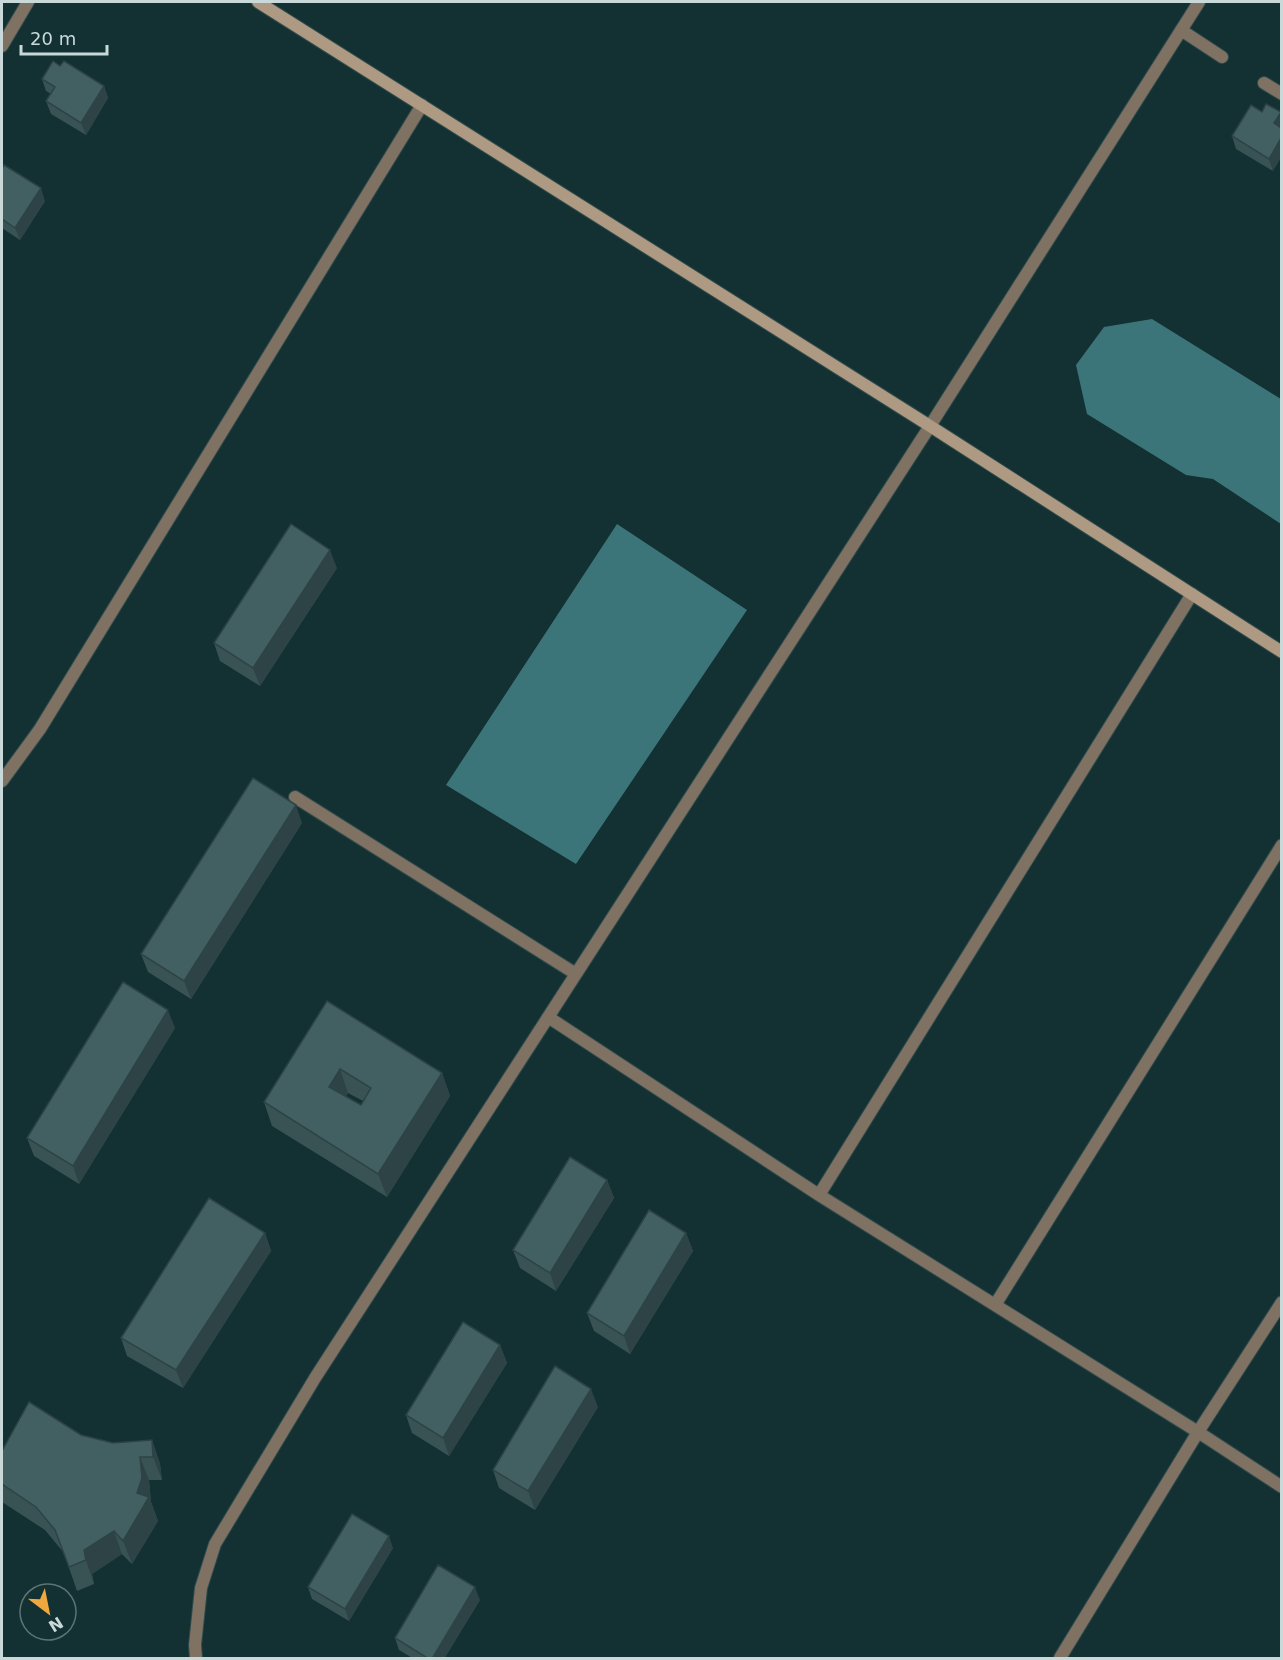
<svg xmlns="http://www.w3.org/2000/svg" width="1283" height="1660" viewBox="0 0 1283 1660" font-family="'DejaVu Sans',sans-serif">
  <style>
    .water { fill: #3c7579 }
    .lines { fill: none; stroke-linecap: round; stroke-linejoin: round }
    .lane-casing { stroke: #304b4d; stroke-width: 14 }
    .secondary-casing { stroke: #304b4d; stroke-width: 14 }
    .lane { stroke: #7f7263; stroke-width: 12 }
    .secondary { stroke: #ae9a82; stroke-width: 12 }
    .wall { fill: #395354; fill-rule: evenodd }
    .shaded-wall { fill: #2e4345 }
    .building { fill: #426062; stroke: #2e4345; stroke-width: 1.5; fill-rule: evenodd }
  </style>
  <rect width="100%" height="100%" fill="#133032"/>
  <path class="water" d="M1152,319l129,80v125l-68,-45 -27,-4 -99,-61 -11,-49 28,-38z
    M617,524l130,86 -171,254 -130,-79z"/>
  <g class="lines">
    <g class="lane-casing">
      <path id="lane" d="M1181,30l41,27
        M2,46l26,-44
        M1264,83l18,11
        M2,781l38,-52 382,-624
        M295,797l281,177
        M548,1017l271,178 379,237 84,55
        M819,1195l373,-601
        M995,1305l287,-460
        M196,1658l-1,-13 6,-57 14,-44 100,-166 615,-952 269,-424
        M1060,1658l138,-226 84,-130"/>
    </g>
    <g class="secondary-casing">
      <path id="secondary" d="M258,2l672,424 352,226"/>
    </g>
    <use href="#lane" class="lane"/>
    <use href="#secondary" class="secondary"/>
  </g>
  <path class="wall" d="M60,66l44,20 4,12 -22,37 -35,-21 -5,-13 5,-7 -5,-3 -4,-12z
    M1262,112l11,59 -37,-22 -4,-13z
    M2,168l43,33 -25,39 -18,-12z
    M337,568l-77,118 -40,-25 -6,-18z
    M302,823l-111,176 -43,-27 -7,-18z
    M327,1001l115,72 8,23 -63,101 -115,-71 -8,-24zM348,1093l15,8 -2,4 -15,-9z
    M175,1028l-96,156 -45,-28 -7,-18z
    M607,1180l7,18 -58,93 -36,-23 -7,-18z
    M265,1233l6,18 -88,137 -56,-32 -6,-18z
    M686,1233l7,18 -63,103 -36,-23 -7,-18z
    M500,1345l7,18 -58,93 -37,-23 -6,-18z
    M598,1407l-63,103 -36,-22 -6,-18z
    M152,1440l8,24 2,16h-13l2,22 7,19 -26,43 -10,-10 -30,20 2,10 -17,7 -13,-38 -19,-23 -43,-28v-51z
    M393,1548l-44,73 -37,-22 -4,-12z
    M480,1600l-36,59h-30l-15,-9 -4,-12z"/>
  <path class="shaded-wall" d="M104,86l4,12 -22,37 -5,-12z
    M1281,112v18l-7,-7z
    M1281,138v20l-8,13 -4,-12z
    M41,188l4,13 -25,39 -5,-12z
    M330,550l7,18 -77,118 -7,-18z
    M296,805l6,18 -111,176 -7,-18z
    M168,1010l7,18 -96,156 -6,-18z
    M340,1069l8,24 -10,17 -9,-23z
    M442,1073l8,23 -63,101 -9,-23z
    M607,1180l7,18 -58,93 -6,-18z
    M265,1233l6,18 -88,137 -7,-18z
    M686,1233l7,18 -63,103 -6,-18z
    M500,1345l7,18 -58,93 -6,-18z
    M591,1389l7,18 -63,103 -7,-19z
    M152,1440l8,24 2,16 -9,-23z
    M140,1457l9,23 2,22 7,19 -26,43 -9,-23 14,-48z
    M114,1531l8,23 -30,20 2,10 -8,-24 -2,-10z
    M389,1536l4,12 -44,73 -4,-12z
    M475,1587l5,13 -36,59h-12z"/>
  <path class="building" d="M53,61l7,5 4,-5 40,25 -23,37 -35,-22 9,-14 -13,-8z
    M1266,104l15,8 -7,11 7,5v10l-12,21 -37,-23 19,-31 11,7z
    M4,165l37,23 -26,40 -13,-9v-51z
    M291,524l39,26 -77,118 -39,-25z
    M253,778l43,27 -112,176 -43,-27z
    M123,982l45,28 -95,156 -46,-28z
    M327,1001l115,72 -64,101 -114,-72zM340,1069l31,19 -10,17 -32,-18z
    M570,1157l37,23 -57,93 -37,-23z
    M209,1198l56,35 -89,137 -55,-32z
    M649,1210l37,23 -62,103 -37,-23z
    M463,1322l37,23 -57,93 -37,-23z
    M555,1366l36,23 -63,102 -35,-21z
    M29,1402l52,33 32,8 39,-3 1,17h-13l2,21 -5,15 12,4 -26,44 -9,-10 -30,19 2,10 -17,7 -14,-37 -19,-23 -34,-23v-33z
    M352,1514l37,22 -44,73 -37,-22z
    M438,1565l37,22 -43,72h-3l-34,-21z"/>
  <rect width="1283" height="1660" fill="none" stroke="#c9d9da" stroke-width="6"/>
  <g transform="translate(48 1612) rotate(148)"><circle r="28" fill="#133032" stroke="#5c7475" stroke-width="1.5"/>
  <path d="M0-4.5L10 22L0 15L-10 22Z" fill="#efa73e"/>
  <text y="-9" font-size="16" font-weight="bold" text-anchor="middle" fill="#c9d9da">N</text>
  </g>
  <path d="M21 45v9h86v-9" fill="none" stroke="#c9d9da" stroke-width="3"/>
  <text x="30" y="45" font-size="18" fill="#c9d9da" stroke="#133032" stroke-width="4.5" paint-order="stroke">20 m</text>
</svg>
